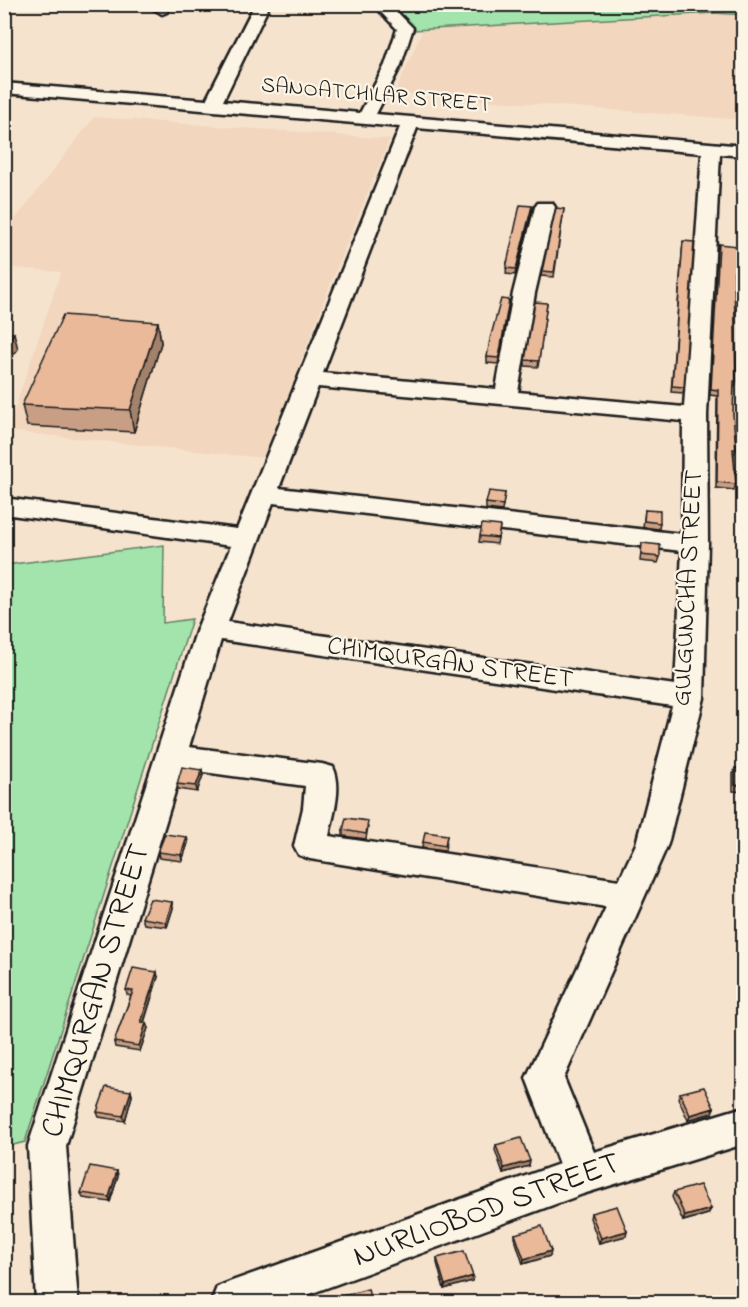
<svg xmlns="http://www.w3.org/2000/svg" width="748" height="1307" viewBox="0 0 748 1307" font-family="'Indie Flower',sans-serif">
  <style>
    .built { fill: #f2d6be }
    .green { fill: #a3e4ad; stroke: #608064; stroke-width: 1.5 }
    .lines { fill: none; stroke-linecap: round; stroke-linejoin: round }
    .minor-casing { stroke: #1c1c1c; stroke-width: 5 }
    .minor { fill: #fcf5e5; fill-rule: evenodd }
    .wall { fill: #c89f84; stroke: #1c1c1c; stroke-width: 1.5 }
    .shaded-wall { fill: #a3826c; stroke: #1c1c1c; stroke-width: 1.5 }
    .building { fill: #e9b99a; stroke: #1c1c1c; stroke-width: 1.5 }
    .labels { text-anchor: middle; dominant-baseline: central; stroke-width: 4.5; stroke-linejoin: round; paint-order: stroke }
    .far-street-label { font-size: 22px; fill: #1c1c1c; stroke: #fcf5e5 }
    .street-label { font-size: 26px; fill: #1c1c1c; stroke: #fcf5e5 }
    .near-street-label { font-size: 32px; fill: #1c1c1c; stroke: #fcf5e5 }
  </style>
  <rect width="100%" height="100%" fill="#f6e3ce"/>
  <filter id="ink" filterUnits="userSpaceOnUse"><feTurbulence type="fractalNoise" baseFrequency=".0167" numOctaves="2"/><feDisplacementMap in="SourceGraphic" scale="12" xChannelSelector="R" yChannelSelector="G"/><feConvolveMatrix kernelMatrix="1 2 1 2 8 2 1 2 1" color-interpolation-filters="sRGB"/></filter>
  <g filter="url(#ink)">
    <path class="built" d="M714,13l29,2v105l-348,-27 28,-64z
      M94,117l296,22 -58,141 -68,178 -257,-27 54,-159 -56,-5 -1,-33z"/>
    <path class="green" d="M743,4l1,11 -30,-2 -301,17 -27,-25z
      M164,545l-1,78 29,-4 -167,523 -20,5v-582z"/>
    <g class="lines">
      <g class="minor-casing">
        <path id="minor" d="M157,4h15l-5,8 -5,2 -8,-5z
          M255,4h15l-47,97 137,12 25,-48 12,-36 -24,-25h16l24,24 -12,37 -25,49 368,32v10l-24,-2 -13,261 1,129 -4,154 -36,146 -104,234 30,74 150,-45v37l-161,50 -295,108h-77l6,-15 15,-6 327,-117 -33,-86 80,-171 -296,-48 -11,-4 -5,-9 9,-38 2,-22 -123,-17 -116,377 12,156h-42l-8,-156 169,-517 34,-83 -227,-32v-16l233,31 163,-402 -396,-34v-10l202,17zM417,128l285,25 -18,254 -166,-15 17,-99 20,-86 -3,-4h-14l-3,4 -22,86 -17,96 -173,-16zM318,387l365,34 -1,113 -403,-46zM273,503l409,48 -7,134 -447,-63zM221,640l451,66 -36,138 -17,36 -290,-44c4,-21 14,-49 4,-69l-11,-3 -133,-17z"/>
      </g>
      <use href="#minor" class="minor"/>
    </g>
    <path class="wall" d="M173,4h10l-2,3 -8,-1z
      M564,209l-10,68 -13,-1 1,-5z
      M531,212l-16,63 -9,-1 1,-12z
      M683,241l1,146 -1,6 -12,-1z
      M719,244l19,28 -1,6h-3l2,103 -1,6h-1l-1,27 3,35 -2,6 2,29 -2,6 -18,-2 1,-92 -7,-1 7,-145z
      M547,303l-9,64 -13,-1v-6z
      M509,305l-11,59 -11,-1v-6z
      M158,322l3,21 -27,89 -107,-6 -5,-21z
      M505,493l-3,18 -16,-2v-6z
      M645,510l15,13 -1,6 -16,-2z
      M500,526l-3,18 -18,-2 1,-6z
      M642,543l18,14 -2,6 -18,-2z
      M735,768l9,1v23l-11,-1v-17z
      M202,770l1,5 -6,17 -19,-3 -1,-5z
      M368,827l-2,12 -23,-3v-6z
      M447,835l-2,16 -23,-3 1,-6z
      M187,837l1,6 -6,18 -23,-3 -1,-6z
      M172,902l1,6 -6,19 -23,-3 -2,-6z
      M158,977l-14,46 4,5 -8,23 -25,-4 -1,-5 17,-46 -4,-1 -1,-5z
      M743,1075h1v11l-3,-6z
      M131,1091l1,5 -7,25 -26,-4 -2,-5z
      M680,1093l32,20 -24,7 -10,-22z
      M496,1145l33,21 -26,7 -8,-23z
      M117,1171l1,5 -8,26 -27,-4 -2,-5z
      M674,1192l34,22 -25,7 -11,-24z
      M591,1213l36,18 -1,5 -27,7 -9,-25z
      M515,1234l35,22 -27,8 -8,-25z
      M437,1258l36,18 -1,5 -28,8 -7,-26z"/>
    <path class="shaded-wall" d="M532,206l-1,6 -16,63 1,-6z
      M158,322l3,21 -27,89 -4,-22z
      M14,333l4,16 -14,19v-22z
      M202,770l1,5 -6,17 -1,-6z
      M187,837l1,6 -6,18 -1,-6z
      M172,902l1,6 -6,19 -1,-5z
      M157,972l1,5 -16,51 -1,-6z
      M146,1023l2,5 -8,23 -1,-5z
      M131,1091l1,5 -7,25 -2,-5z
      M714,1108l-2,5 -24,7 2,-5z
      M530,1161l-1,5 -26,7 1,-5z
      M117,1171l1,5 -8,26 -1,-5z
      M711,1209l-3,5 -25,7 2,-5z
      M627,1231l-1,5 -27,7 2,-5z
      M551,1251l-1,5 -27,8 1,-5z
      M473,1276l-1,5 -28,8 1,-4z"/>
    <path class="building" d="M520,205l12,1 -16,63 -10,-1z
      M556,208l8,1 -10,63 -12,-1z
      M683,241l11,1 -10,145 -12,-1z
      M719,244l18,2 1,26h-4l2,109h-2l-1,33 3,35h-3l3,35 -19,-2 1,-92 -7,-1z
      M501,299l8,1 -10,58 -12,-1 3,-18z
      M535,302l12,1 -8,58 -14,-1z
      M63,315l95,7 -28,88 -108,-5z
      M4,332l10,1 -10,13z
      M489,491l16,2 -2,12 -17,-2z
      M645,510l15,1v12l-16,-2z
      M482,524l18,2 -2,12 -18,-2z
      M642,543l18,2v12l-19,-2z
      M182,767l20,3 -6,16 -19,-2z
      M735,768l9,1v17l-9,-1z
      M346,818l22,3 -2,13 -23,-4z
      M425,832l22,3 -2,11 -22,-4z
      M165,834l22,3 -6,18 -23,-3z
      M150,899l22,3 -6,20 -24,-4z
      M133,968l24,4 -16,50 5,1 -7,23 -25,-4 19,-51 -7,-1z
      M106,1087l25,4 -8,25 -26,-4z
      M704,1087l10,21 -24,7 -10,-22z
      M521,1138l9,23 -26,7 -8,-23z
      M90,1166l27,5 -8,26 -28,-4z
      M700,1185l11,24 -26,7 -11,-24z
      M617,1206l10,25 -26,7 -10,-25z
      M542,1226l9,25 -27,8 -9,-25z
      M464,1251l9,25 -28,9 -8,-27z
      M368,1289l3,13h-30l-2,-5z"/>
  </g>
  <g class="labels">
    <g class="far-street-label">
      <text transform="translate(376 96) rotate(5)">SANOATCHILAR STREET</text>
    </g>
    <g class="street-label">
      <text transform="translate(689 588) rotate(-87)">GULGUNCHA STREET</text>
      <text transform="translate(450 664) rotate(8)">CHIMQURGAN STREET</text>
    </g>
    <g class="near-street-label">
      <text transform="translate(97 991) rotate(-73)">CHIMQURGAN STREET</text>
      <text transform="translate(487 1211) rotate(-20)">NURLIOBOD STREET</text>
    </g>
  </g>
  <rect width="748" height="1307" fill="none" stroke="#fcf5e5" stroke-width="24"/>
  <rect x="12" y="12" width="724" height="1283" fill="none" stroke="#1c1c1c" stroke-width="2" filter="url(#ink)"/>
</svg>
